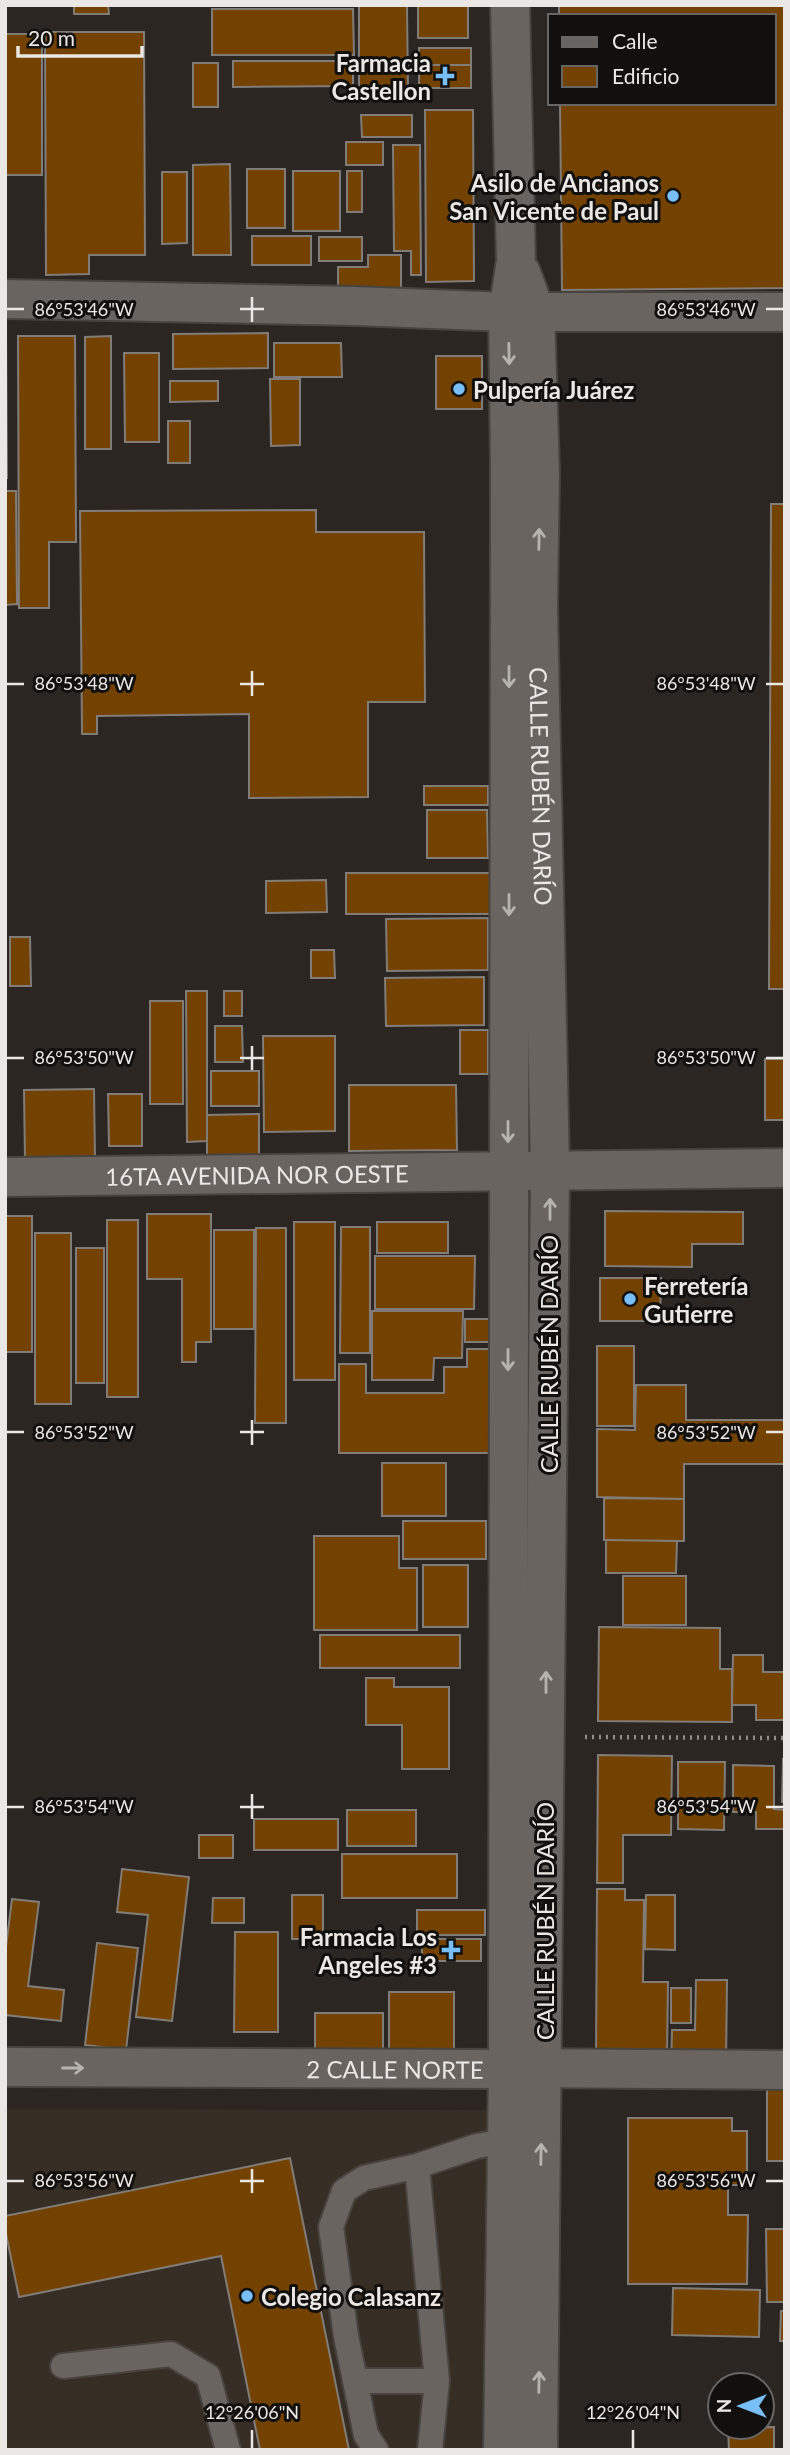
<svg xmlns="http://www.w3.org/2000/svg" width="790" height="2455" viewBox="0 0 790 2455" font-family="Lato,sans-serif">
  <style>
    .built { fill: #362d24 }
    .building { fill: #744200; stroke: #827c78; stroke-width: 2 }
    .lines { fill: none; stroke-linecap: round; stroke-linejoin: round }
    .service-casing { stroke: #47433f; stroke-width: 28 }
    .minor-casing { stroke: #47433f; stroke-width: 42 }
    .tertiary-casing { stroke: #47433f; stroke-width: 42 }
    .path { stroke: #918d89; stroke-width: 4.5; stroke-dasharray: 2 5; stroke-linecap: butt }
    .service { stroke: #6a6460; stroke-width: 24 }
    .minor { stroke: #6a6460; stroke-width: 38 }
    .tertiary { stroke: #6a6460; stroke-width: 38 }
    .oneway { stroke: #b7b3af }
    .ticks { fill: none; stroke: #eae7e4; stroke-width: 2.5 }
    .poi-dot { fill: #78bff7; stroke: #12100e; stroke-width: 2.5 }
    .labels { text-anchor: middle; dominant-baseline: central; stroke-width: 6; stroke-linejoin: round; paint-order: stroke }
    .poi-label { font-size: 24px; font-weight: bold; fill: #eae7e4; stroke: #12100e; text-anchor: end }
    .street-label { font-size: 24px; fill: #eae7e4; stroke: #12100e }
    .ticks-label { font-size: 18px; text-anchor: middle; fill: #eae7e4; stroke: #12100e; stroke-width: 6; stroke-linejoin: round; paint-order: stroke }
  </style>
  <rect width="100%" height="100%" fill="#2b2622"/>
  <path class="built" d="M5,2109l488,1 -7,340h-481z"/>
  <path class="building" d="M74,5h34l1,9h-35z
    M359,5h48l1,84h-49z
    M418,5h50v33h-50z
    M559,5h226v283l-223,2 -2,-187h214v-87h-215z
    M212,9h141l1,46h-142z
    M45,32h99l1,223h-56v19l-43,1z
    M5,34h37v141h-37z
    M419,48h52v17h-52z
    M233,61h120v25l-120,1z
    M193,63h25v44h-25z
    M419,65h52v23h-52z
    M425,110h48l1,171 -48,1z
    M361,115h51v22h-50z
    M346,142h37v23h-37z
    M393,145h27l1,130h-10v-24h-17z
    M230,164l1,91h-38v-90z
    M247,169h38v59h-38z
    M293,171h47v60h-47z
    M347,171h15v41h-15z
    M162,172h25v71l-25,1z
    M252,236h59v29h-59z
    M319,237h43v24h-43z
    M368,255h33v35h-63v-23h30z
    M5,327h1l1,151h-2z
    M268,333v35l-95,1v-35z
    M18,336h57l1,206h-27v66h-30z
    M111,336v113h-26v-112z
    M274,343h67l1,34h-68z
    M124,353h35v89h-34z
    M436,356h46v53h-46z
    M270,379h30v66l-29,1z
    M170,381h48v20l-48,1z
    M168,421h22v42h-22z
    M5,491h11l1,113 -12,1z
    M771,504h14v485h-16z
    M316,510v22h108l1,170h-57v95l-119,1v-84l-152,2v18h-15l-2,-223z
    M424,786h64v19h-64z
    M427,810h60l1,48h-61z
    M346,873h144v41h-144z
    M326,880l1,32 -61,1v-32z
    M488,918v52l-101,1 -1,-52z
    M10,937h20l1,49h-21z
    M311,950h23l1,28h-24z
    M484,977v48l-98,1 -1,-48z
    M186,991h21v150l-20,1z
    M224,991h18v25h-18z
    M150,1001h33v103h-33z
    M215,1026h27l1,36h-28z
    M460,1030h28v44h-28z
    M263,1036h72v95l-71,1z
    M765,1059h20v61h-20z
    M211,1071h48v35h-48z
    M349,1085h107l1,65 -108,1z
    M94,1089l1,71h-70l-1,-70z
    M108,1094h34v52h-33z
    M259,1114v44h-52v-43z
    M605,1211l138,1v32h-51v23l-87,-1z
    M147,1214h64v128h-15v20h-14v-83h-35z
    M5,1216h27v136h-27z
    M107,1220h31v177h-31z
    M294,1222h41v158h-41z
    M377,1222h71v31h-71z
    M341,1227h29v126h-30z
    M256,1228h30v195h-31z
    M214,1230h40v99h-40z
    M35,1233h36v171h-36z
    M76,1248h28v135h-28z
    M375,1256h100l-1,53h-99z
    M600,1278h61l-1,43h-60z
    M372,1311h91l-1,47h-28l-1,22h-61z
    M465,1319h38l-1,23h-37z
    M597,1346h37v80h-37z
    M467,1349h26v104h-154v-89h27v29h78v-26h23z
    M636,1385h50v35h99v44h-101v35l-87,-2v-68l38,1z
    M382,1463h64v53h-64z
    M604,1498l80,1v42l-80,-1z
    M403,1521h83v38h-83z
    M314,1536h85v32h18v62h-103z
    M606,1540l71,1 -1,32h-70z
    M423,1565h45v62h-45z
    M623,1576h63v49h-63z
    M599,1627l121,1v41h12v53l-134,-1z
    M320,1635h140v33h-140z
    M733,1655h30v17h22v48h-29v-15h-24z
    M366,1678h28v9h55v82h-47v-44h-36z
    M598,1755l74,1 -1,79h-48v48h-26z
    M783,1759h2v43h-3z
    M678,1762h47l-1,68 -46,-1z
    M733,1765l41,1v43l11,1v19h-29v-17h-23z
    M347,1810h69v36h-69z
    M254,1819h84v31h-84z
    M199,1835h34v23h-34z
    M342,1854h115v44h-115z
    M122,1869l67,8 -17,144 -36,-4 12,-102 -31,-3z
    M597,1889h28v11h19l-1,82h25l-1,76h-71z
    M292,1895h31v44h-31z
    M646,1895h29v55l-30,-1z
    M213,1898h31v25h-32z
    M12,1899l27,3 -11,84 36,4 -3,31 -56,-6v-61z
    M417,1910h68v25h-68z
    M235,1932h43v100h-44z
    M422,1939h59v22h-59z
    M97,1943l41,5 -12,102 -41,-5z
    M696,1980h31l-1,85h-55l1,-35h23z
    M671,1988h20v35h-20z
    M389,1992h65v60h-65z
    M315,2013h68v38h-68z
    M767,2089h18v72h-18z
    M628,2118h104v13h15v54h-19v30h20l-1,69h-119z
    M290,2158l59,292h-89l-39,-194 -202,41 -14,-68v-13z
    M766,2229h19v73h-18z
    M673,2288l87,2 -1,47 -87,-2z
    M781,2311h4v30h-5z
    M774,2427v23h-45l-1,-22z"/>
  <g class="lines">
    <g class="service-casing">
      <path id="service" d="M417,2166l20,215 -7,69
        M63,2366l108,-12 37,22 20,74
        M355,2381h82
        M376,2450l-10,-15 -20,-99 -15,-109 13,-36 20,-13 53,-12 60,-20 28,-5"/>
    </g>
    <g class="minor-casing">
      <g id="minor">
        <path d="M5,299l350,7 153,6h277"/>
        <path id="s1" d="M5,1177l780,-9"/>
        <path id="s2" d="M5,2067l503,2"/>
      </g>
    </g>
    <g class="tertiary-casing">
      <g id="tertiary">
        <path id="s3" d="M521,273l14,38 5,162 -2,134 12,562 -12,1281"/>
        <path d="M517,2068l268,2"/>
        <path d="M503,2450l5,-381 2,-1602 -2,-155 8,-51 -6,-256"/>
      </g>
    </g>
    <path class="path" d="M585,1737l200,1"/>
    <use href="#service" class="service"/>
    <use href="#minor" class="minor"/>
    <use href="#tertiary" class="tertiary"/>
  </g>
  <defs><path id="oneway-shaft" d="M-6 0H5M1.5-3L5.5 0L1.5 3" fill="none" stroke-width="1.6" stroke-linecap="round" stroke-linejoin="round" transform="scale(1.75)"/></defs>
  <g class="oneway">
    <use href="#oneway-shaft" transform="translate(509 354) rotate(89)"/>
    <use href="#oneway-shaft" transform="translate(539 539) rotate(-89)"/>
    <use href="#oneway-shaft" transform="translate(509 677) rotate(90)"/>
    <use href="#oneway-shaft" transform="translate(509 905) rotate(90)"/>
    <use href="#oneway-shaft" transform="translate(508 1132) rotate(90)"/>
    <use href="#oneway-shaft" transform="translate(550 1209) rotate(-90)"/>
    <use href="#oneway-shaft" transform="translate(508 1360) rotate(90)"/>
    <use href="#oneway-shaft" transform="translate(546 1682) rotate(-90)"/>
    <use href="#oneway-shaft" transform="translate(73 2068)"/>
    <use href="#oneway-shaft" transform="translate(541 2154) rotate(-89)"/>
    <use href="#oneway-shaft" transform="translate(539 2382) rotate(-89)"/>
  </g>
  <path class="ticks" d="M252,297v25M7,309h17M240,309h24M766,309h17M252,671v25M7,684h17M240,684h24M766,684h17M252,1046v24M7,1058h17M240,1058h24M766,1058h17M252,1420v25M7,1432h17M240,1432h24M766,1432h17M252,1794v25M7,1807h17M240,1807h24M766,1807h17M252,2169v24M7,2181h17M240,2181h24M766,2181h17M252,2430v18M633,2430v18"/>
  <g class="poi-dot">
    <path d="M441.5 65.5h7v7h7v7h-7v7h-7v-7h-7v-7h7z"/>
    <circle cx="673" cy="196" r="7"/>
    <circle cx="459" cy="389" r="7"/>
    <circle cx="630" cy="1299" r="7"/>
    <path d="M447.5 1939.5h7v7h7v7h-7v7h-7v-7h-7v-7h7z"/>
    <circle cx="247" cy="2296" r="7"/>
  </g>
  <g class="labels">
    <g class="poi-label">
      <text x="431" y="62">Farmacia<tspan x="431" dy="28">Castellon</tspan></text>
      <text x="659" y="182">Asilo de Ancianos<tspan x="659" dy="28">San Vicente de Paul</tspan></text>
      <text x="473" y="389" text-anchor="start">Pulpería Juárez</text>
      <text x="644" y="1285" text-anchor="start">Ferretería<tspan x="644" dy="28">Gutierre</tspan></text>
      <text x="437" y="1936">Farmacia Los<tspan x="437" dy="28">Angeles #3</tspan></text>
      <text x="261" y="2296" text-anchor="start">Colegio Calasanz</text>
    </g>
    <g class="street-label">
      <text stroke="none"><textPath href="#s3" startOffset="516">CALLE RUBÉN DARÍO</textPath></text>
      <text stroke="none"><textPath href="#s1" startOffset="252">16TA AVENIDA NOR OESTE</textPath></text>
      <text transform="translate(548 1354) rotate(-90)">CALLE RUBÉN DARÍO</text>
      <text transform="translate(544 1921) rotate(-90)">CALLE RUBÉN DARÍO</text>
      <text stroke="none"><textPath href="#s2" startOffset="390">2 CALLE NORTE</textPath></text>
    </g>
  </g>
  <g class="ticks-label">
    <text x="706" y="316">86°53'46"W</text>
    <text x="84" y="316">86°53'46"W</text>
    <text x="706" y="690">86°53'48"W</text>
    <text x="84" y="690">86°53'48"W</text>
    <text x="706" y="1064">86°53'50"W</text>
    <text x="84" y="1064">86°53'50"W</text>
    <text x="706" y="1439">86°53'52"W</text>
    <text x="84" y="1439">86°53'52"W</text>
    <text x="84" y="1813">86°53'54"W</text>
    <text x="706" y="1813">86°53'54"W</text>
    <text x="706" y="2187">86°53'56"W</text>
    <text x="84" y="2187">86°53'56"W</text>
    <text x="252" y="2419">12°26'06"N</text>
    <text x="633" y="2419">12°26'04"N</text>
  </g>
  <rect width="790" height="2455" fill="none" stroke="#eae7e4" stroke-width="14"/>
  <rect x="548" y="14" width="228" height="91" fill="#12100e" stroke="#686664" stroke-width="2"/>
  <rect x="562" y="37" width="35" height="10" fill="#6a6460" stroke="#686664" stroke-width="2"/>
  <text x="612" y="49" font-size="21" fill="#eae7e4">Calle</text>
  <rect x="562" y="66" width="35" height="21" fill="#744200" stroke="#686664" stroke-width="2"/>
  <text x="612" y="84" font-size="21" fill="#eae7e4">Edificio</text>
  <g transform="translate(741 2406) rotate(270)"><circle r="33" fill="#12100e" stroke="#686664" stroke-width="2"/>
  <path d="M0-5L12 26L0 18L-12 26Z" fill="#78bff7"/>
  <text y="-10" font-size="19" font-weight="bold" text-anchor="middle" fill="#eae7e4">N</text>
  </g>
  <path d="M18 46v10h124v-10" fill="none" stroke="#eae7e4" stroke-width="3.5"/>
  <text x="28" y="46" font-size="21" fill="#eae7e4" stroke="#12100e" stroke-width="5" paint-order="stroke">20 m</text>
</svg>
